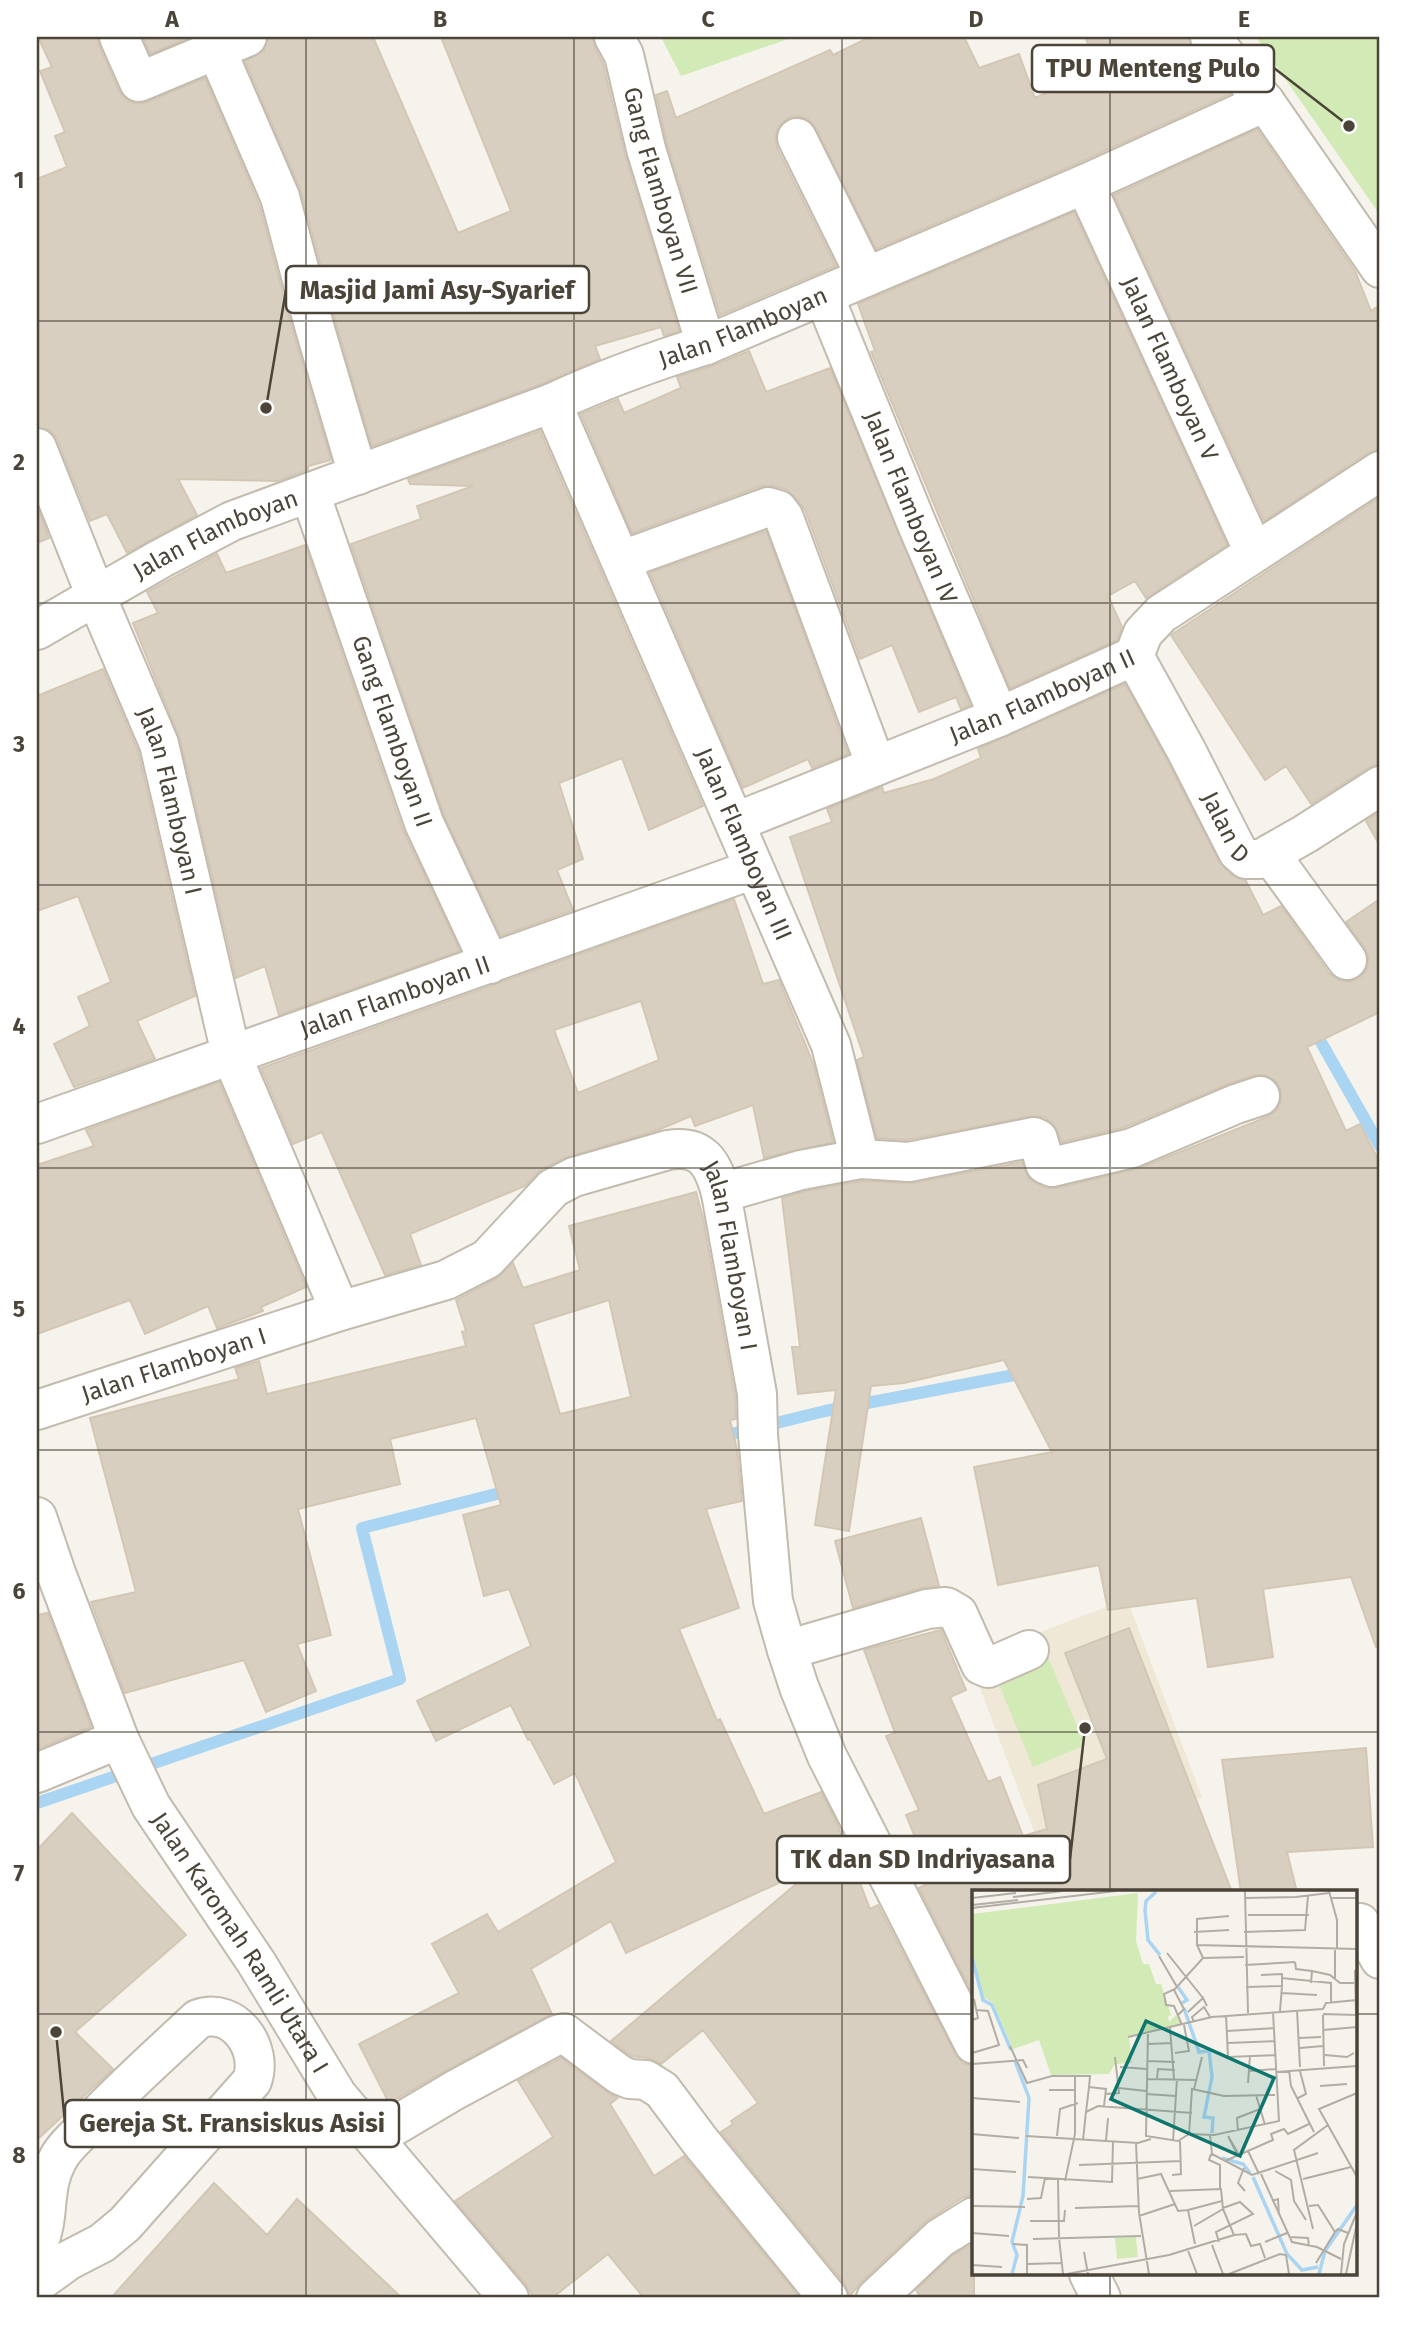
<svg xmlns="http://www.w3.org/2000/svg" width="1417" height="2335" viewBox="0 0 1417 2335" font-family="'Fira Sans',sans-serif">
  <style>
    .education { fill: #efe8d6 }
    .green { fill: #d2eab5 }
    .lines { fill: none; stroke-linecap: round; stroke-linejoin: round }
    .stream { stroke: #a9d4f2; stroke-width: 12 }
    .building { fill: #d8cfc1; stroke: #d3c7b4; stroke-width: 2; fill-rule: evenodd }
    .minor-casing { stroke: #c2bbae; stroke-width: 42 }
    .minor { stroke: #fff; stroke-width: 38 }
    .grid { fill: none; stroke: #4b4439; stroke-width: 2; stroke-opacity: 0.55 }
    .labels { text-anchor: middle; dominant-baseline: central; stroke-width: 6; stroke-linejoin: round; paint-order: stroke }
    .street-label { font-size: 24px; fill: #4b4439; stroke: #fff }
    .inset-river { fill: none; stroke: #a9d4f2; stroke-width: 3.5 }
    .inset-road { fill: none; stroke: #b2ada4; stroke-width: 2 }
    .view { fill: #0f766e; fill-opacity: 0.15; stroke: #0f766e; stroke-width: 3.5 }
    .inset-edge { fill: none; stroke: #4b4439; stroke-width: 3.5 }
    .leader { fill: none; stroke: #4b4439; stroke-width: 2.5 }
    .callout-dot { fill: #4b4439; stroke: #fff; stroke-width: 2.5 }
    .callout { fill: #fff; stroke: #4b4439; stroke-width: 2.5 }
    .callout-label { font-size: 26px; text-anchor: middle; font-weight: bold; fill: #4b4439 }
    .neatline { fill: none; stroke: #4b4439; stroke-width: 2.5 }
    .grid-label { font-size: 23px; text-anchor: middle; font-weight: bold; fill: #4b4439 }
  </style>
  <rect width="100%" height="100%" fill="#f6f3ec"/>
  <path class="education" d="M1127,1599l75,198 -158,61 -75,-199z"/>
  <path class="green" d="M661,37h133l-113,39z
    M1256,37h124v178z
    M1045,1650l40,95 -52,22 -40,-97z"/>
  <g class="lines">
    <path class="stream" d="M1334,989l46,-32
      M1313,1028l67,118
      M719,1437l106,-26 189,-36 12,-5
      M37,1803l363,-124 -38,-151 150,-38"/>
  </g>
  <path class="building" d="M38,37h59l2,9 20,45 7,8 10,5 11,-2 58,-24 54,126 35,131 37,125 -23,6v4l-31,11 -99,-2 19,36 -70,38 -20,-39 -17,7 -33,-82 -7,-9 -13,-3v-248l30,-12 -12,-31 10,-4 -25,-61 12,-4z
    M143,37h48l-41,17z
    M268,37h105l85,196 53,-22 -70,-174h151l3,11 8,15 22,92 54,176 -15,5 -3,-9 -66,19 5,13 -56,24 -172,63 -36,-123 -35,-132 -56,-130 19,-10z
    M870,37h94l15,31 40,-14 16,44 65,-29 -15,-32h104l4,14 37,43 -154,70 -200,85 -60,-121 -8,-9 -10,-3 -10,2 -10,9 -3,10 2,11 59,118 -116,49 -53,-172 -11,-48 11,-4 9,27 154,-68 3,5z
    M1257,129l98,142 16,40 9,-6v144l-12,4 -104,68 -150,-326z
    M1074,212l153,333 -81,53 -11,-17 -27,15 14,31 -5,13 -107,48 -139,-336 4,-1 -17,-47z
    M749,351l17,41 64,-24 140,337 -9,4 -5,-12 -37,15 -27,-67 -32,14 -55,-149 -10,-13 -10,-8 -12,-3h-12l-129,47 -51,-119 37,-15 6,14 57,-25 -4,-11 38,-12z
    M540,431l163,375 -54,24 -27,-72 -63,25 24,76 -26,11 16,40 -72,26 -57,-121 -93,-271 70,-25 -4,-13 56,-20 -63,-2 -2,-5z
    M1380,497v267l-12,4 -57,36 -25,-38 -21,14 -94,-145z
    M37,506l12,32 -12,5z
    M766,531l82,223 -36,14 -4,-9 -65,29 -93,-215z
    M305,545l98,285 57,121 -181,64 -14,-49 -29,12 -56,-239 -47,-116 25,-10 -11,-21 70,-38 9,19z
    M103,669l35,82 57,245 -58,25 18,38 -81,28 -20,-43 36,-18 -12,-29 33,-15 -33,-86 -41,15v-215z
    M1125,684l42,76 52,102 13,13 14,6 17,34 18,-9 48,67 9,7 12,2 10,-5 7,-8 2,-11 -4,-10 -19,-26 34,-23v113l-73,35 39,84 14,-7 20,39v483l-4,1 -25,-70 -88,12 10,68 -65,10 -11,-69 -89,12 -9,-45 -101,20 -24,-118 78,-15 -48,-92 -100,23 -33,3 -22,145 -34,-6 21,-135 -38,4 -6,-47h8l-18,-149 24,-7 55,-10 52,2 109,-21 7,17 14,8 14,1 83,-20 127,-51 9,-6 5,-10v-11l-6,-10 -10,-5h-11l-26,9 -103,43 -63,15 -8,-17 -10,-8 -13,-1 -124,24 -30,-2 -20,-78 7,-3 -74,-220 42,-15 -5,-13 55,-22 2,6 50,-14 47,-21 -3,-9z
    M1380,812v34l-14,-25z
    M734,899l29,85 16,-4 4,10 30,73 20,79 -69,16 -11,-53 -58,21 -4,-10 -33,14 -94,28 -22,11 -17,17 -115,48 11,31 -36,10 -63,-143 -29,12 -32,-76zM641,1001l18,59 -81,33 -24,-63z
    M219,1082l87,205 -45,20 2,4 -46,17 -9,-22 -63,28 -15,-34 -93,34v-169l57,-19 -8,-16z
    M696,1192l7,26 32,178 1,23 -6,1 7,30 5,51 -36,8 33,99 -60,21 38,92 3,-2 44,95 57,-22 15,29 34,88 8,-4 77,149 8,9 11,3v129l-12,3 -37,24 -64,60 -11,14 -5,-12 -124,-152 12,-8 -2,-3 27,-18 -55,-73 -42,34 -13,-6 -17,-2 -20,-15 198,-168 -2,-3 -181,83 -15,-32 -80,48 21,45 -107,57 -56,32 -30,-59 100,-51 -27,-49 55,-30 11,18 118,-70 -41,-89 -21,11 -24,-45 -2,1 -17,-35 -75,36 -19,-40 114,-55 -22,-57 -25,7 -21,-81 38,-10 -25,-87 -86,21 10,45 -102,25 33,126 -34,9 19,47 -50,21 -22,-52 -119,33 -34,-91 45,-10 -46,-174 149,-39 -4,-11 24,-7 8,33 199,-48 -4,-14 4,-1 -10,-31 41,-22 16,-15 10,25 57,-18 -11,-44zM609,1300l22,97 -71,17 -27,-90z
    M921,1518l18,68 -18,2 -68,20 -18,-67z
    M48,1613l43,114 -54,22v-134z
    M1129,1628l103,264h-258v104l-55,-108 14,-7 -27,-66 13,-5 -33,-74 9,-3 -31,-83 77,-20 25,60 -16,7 38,85 12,-5 23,59 24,-7 -9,-44 69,-26 -42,-106z
    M1366,1748l7,99 -86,5 10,40h-56l-19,-132z
    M72,1813l114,122 -111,97 38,37 -76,71v-290z
    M561,2058l46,34 11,6 -8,6 44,72 30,-20 116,142h-156l-36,-44 -56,44h-18l-8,-14 -71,-83 98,-64 -35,-56z
    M214,2183l53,52 30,-36 105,99h-291z
    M974,2243v55h-53l-5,-8 37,-35z"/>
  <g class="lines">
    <g class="minor-casing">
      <g id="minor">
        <path d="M119,37l20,45 108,-45"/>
        <path id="s1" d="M614,37l10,18 22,94 60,196"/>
        <path d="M1210,37l55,65 115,166"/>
        <path d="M216,49l64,148 35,132 43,146"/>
        <path d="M797,138l69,139"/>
        <path id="s2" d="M1085,184l169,368"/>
        <path id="s3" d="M824,296l92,226 83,195"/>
        <path id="s4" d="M552,403l279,642 29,114"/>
        <path id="s5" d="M37,448l59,148 63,148 72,310 109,257"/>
        <path id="s6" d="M310,493l114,330 66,141"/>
        <path d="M622,560l146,-53 10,3 6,8 92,248"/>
        <path id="s7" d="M37,630l123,-71 72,-38 320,-118c50,-23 102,-42 154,-58l379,-161 180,-82"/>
        <path id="s8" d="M1134,656l52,94 52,102 8,7h15l44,-25 75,-48"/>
        <path id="s9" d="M736,822l263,-105 135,-61 9,-23 18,-19 219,-143"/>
        <path d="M1270,854l77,106"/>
        <path id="s10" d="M37,1124l717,-255"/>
        <path d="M721,1193l80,-23 59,-11 49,3 125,-25 4,2 7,25 7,3 80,-19 104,-44 24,-8"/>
        <path id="s11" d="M37,1410l303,-99 106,-31 41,-21 66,-71 21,-11 94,-27c34,-6 45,13 53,43l36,201 1,41 15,166 14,49 12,37 28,69 147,288"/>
        <path id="s12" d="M37,1517l19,56 63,166 32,67 105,156 81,133 172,203"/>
        <path d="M787,1650l140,-41 19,-2 12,7 23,51 7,3 41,-18"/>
        <path d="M37,1773l82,-34"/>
        <path d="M1360,1923l20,36"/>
        <path d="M374,2138l81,-48 102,-55 7,-2 56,42 10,4 16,1 16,10 38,51 128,157"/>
        <path d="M37,2246c14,-29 4,-57 21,-87 6,-12 19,-23 28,-32 35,-38 75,-73 112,-108 36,-13 66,29 54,62l-127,143 -23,19 -33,17 -32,23"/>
        <path d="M1089,2274l12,24"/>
        <path d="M876,2298l64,-60 34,-21"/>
      </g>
    </g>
    <use href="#minor" class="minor"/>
  </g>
  <path class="grid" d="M306,37v2261M574,37v2261M842,37v2261M1110,37v1855M37,321h1343M37,603h1343M37,885h1343M37,1168h1343M37,1450h1343M37,1732h1343M37,2014h937M1356,2014h24M1110,2274v24"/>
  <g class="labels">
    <g class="street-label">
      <text stroke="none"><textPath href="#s1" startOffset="161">Gang Flamboyan VII</textPath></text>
      <text stroke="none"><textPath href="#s7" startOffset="770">Jalan Flamboyan</textPath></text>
      <text stroke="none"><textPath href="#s2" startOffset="203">Jalan Flamboyan V</textPath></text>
      <text stroke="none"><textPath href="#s3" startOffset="228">Jalan Flamboyan IV</textPath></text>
      <text stroke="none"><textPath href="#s7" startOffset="203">Jalan Flamboyan</textPath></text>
      <text stroke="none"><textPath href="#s9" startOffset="331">Jalan Flamboyan II</textPath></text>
      <text stroke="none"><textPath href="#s6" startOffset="252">Gang Flamboyan II</textPath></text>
      <text stroke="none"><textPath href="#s5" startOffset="378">Jalan Flamboyan I</textPath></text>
      <text stroke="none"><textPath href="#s8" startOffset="194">Jalan D</textPath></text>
      <text stroke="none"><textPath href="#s4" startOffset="481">Jalan Flamboyan III</textPath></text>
      <text stroke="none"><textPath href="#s10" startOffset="380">Jalan Flamboyan II</textPath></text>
      <text stroke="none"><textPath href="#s11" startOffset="835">Jalan Flamboyan I</textPath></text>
      <text stroke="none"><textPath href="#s11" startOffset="144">Jalan Flamboyan I</textPath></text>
      <text stroke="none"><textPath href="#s12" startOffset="474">Jalan Karomah Ramli Utara I</textPath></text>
    </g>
  </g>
  <g transform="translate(972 1890)">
    <rect width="385" height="385" fill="#f6f3ec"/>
    <path d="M166,3l-2,48 7,23h6l7,20h5l10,31 -3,2 1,5 7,-7 5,9 -52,12 3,27 -17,1 -6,10 -58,1 -12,-35 -26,9 -20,-46 -10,-6 -11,-47v-36zM164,347l2,20 -21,2 -2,-21z" fill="#d2eab5"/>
    <path class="inset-river" d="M184,2l-10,9 -1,9 3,30 12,15M0,67l11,43 9,5 19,45M206,97l9,13 -5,3M212,118l15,44 10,-1 3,26 -8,40 9,1 -1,15M250,268l21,6 7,9M281,287l34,77 15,16 16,-3M40,384l5,-19 -5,-13 11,-46 6,-98 -14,-37M347,384l6,-23 32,-46"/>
    <path class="inset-road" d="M273,1l3,122M357,1l8,29v28M41,7l49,-6M324,7l33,-4M0,8l44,-5M273,8l51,-1M358,8h27M0,15l46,-5M0,18l144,-17M276,25h61M257,26l-32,3v26l6,13 41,-1M222,42l35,-2M272,42l61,-2 3,-34M225,55l160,4M363,58v31M195,63l36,45M187,66l18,31M323,72l1,7 16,2M273,75l50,-3M289,85l21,-1v4M339,93l1,-12 18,4 10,8h14M274,97l36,-1v-8l49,5v20M202,100l10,19 -6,6M310,103l35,2M351,119l3,-6 31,-3M325,120l3,57M308,121l2,-25M216,122l15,-14 4,8M351,124l33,1 -1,-45M254,125l2,42 47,-2M351,125l1,51M0,130l6,-2 -4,-19M222,132l-2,-5 12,-10 6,10M210,135l-8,-19 -8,-1 -2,-11 11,-5 28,-31M198,138l4,51M351,140l34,-3M255,141l47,-3M176,142l-2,104 32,5 11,-7 3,-45 32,7 51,-1M156,147l84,-20 111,-8M327,148l22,-1M256,153l47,-2M176,154l24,-1M38,156l17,37 25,-7h38l-1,11M385,157v36M328,158l23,-2M0,163l27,-8 -11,-34 -12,-1M203,163l14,-2 -5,-26M353,165l22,2 7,-4M175,171l28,1M0,174l51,-4 4,8M148,177l27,2M317,180l2,16 23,46M278,181l26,-2M304,182l81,-6M185,188l1,-9 17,1M175,189l49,1M276,193l2,-27M348,196l27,-2M147,198l27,3M222,199l8,-32M77,200h27M385,203l-38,16 38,68M133,204l14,-1 -4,-36M174,204l30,2M284,205l9,30M0,208l48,4M326,208l8,-4 -6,-23M114,222l3,-25 17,2 -2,17M266,241l-1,-13 23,-9M0,244l47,4M217,244l25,1 65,-14 -6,-109M238,245l2,19 40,21 66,-22M54,246l112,7 13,-4M85,246l3,-27 18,-6M111,250l3,-28 12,-6 94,7M134,251l2,-23M201,251l4,-62M164,253l3,70 10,61M276,261l11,23M239,264l-2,6 11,5v24M265,264l-9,-18 10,17M253,271l48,-21 -2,-6 13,-5 4,5 21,-10M107,275l102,-4M272,278l-6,15 7,8M0,279l44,3M303,281l16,9 3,21 12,19M289,284l31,68 25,5 24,12M200,285l9,-1 -1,-33M56,287l84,5 1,-40M165,289l24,-5 17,37 10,-1 7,34M331,289l48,-12M86,290l1,57M93,291l10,-47v-58M55,309l14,-1 4,-20M300,311l6,-2 1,16M0,316l53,1M337,316l9,-1 17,27 3,-3 10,4M103,318l63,-2M216,320l34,-9M167,326l36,-12M58,331h34l1,-11M222,336l29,-17M341,339l-19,-79 34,-25M0,343l37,3M262,345l12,-1 5,12 9,-2 5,14M317,347l19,1 1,8M87,348l4,36M61,349l108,-3M247,352l-3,-10 37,-18 -13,-12 -17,6M293,352l22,-9M41,354l14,1v29M240,355l11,29M215,358l10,26M112,362l4,22M344,373l19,-31M56,374l33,-1M0,375l30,2M95,384l102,-19 65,-20 -11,-26 -2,-20 -51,2M257,384l51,-20 6,1 3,19M369,384l3,-30 13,-32M374,384l11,-51"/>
    <path class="view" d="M174,131l128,57 -34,78 -129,-57z"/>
    <rect width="385" height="385" class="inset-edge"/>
  </g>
  <path class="leader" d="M1349 126L1274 68M266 408L286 290M1085 1728L1070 1859M56 2032L65 2123"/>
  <g class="callout-dot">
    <circle cx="1349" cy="126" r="7"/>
    <circle cx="266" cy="408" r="7"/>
    <circle cx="1085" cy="1728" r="7"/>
    <circle cx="56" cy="2032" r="7"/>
  </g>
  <g class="callout">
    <rect x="1032" y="45" width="242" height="47" rx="7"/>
    <rect x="286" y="266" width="303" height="47" rx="7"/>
    <rect x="777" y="1836" width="293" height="47" rx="7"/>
    <rect x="65" y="2100" width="334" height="47" rx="7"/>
  </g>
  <g class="callout-label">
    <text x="1153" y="77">TPU Menteng Pulo</text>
    <text x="437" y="299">Masjid Jami Asy-Syarief</text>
    <text x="923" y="1868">TK dan SD Indriyasana</text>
    <text x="232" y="2132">Gereja St. Fransiskus Asisi</text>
  </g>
  <rect width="1417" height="2335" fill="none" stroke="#ffffff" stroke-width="77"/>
  <rect x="38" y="38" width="1340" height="2258" class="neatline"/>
  <g class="grid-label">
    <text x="172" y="27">A</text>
    <text x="440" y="27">B</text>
    <text x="708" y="27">C</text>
    <text x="976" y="27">D</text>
    <text x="1244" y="27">E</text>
    <text x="19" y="188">1</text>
    <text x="19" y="470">2</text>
    <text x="19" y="752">3</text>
    <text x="19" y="1034">4</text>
    <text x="19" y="1317">5</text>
    <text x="19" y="1599">6</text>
    <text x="19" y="1881">7</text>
    <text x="19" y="2163">8</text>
  </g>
</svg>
